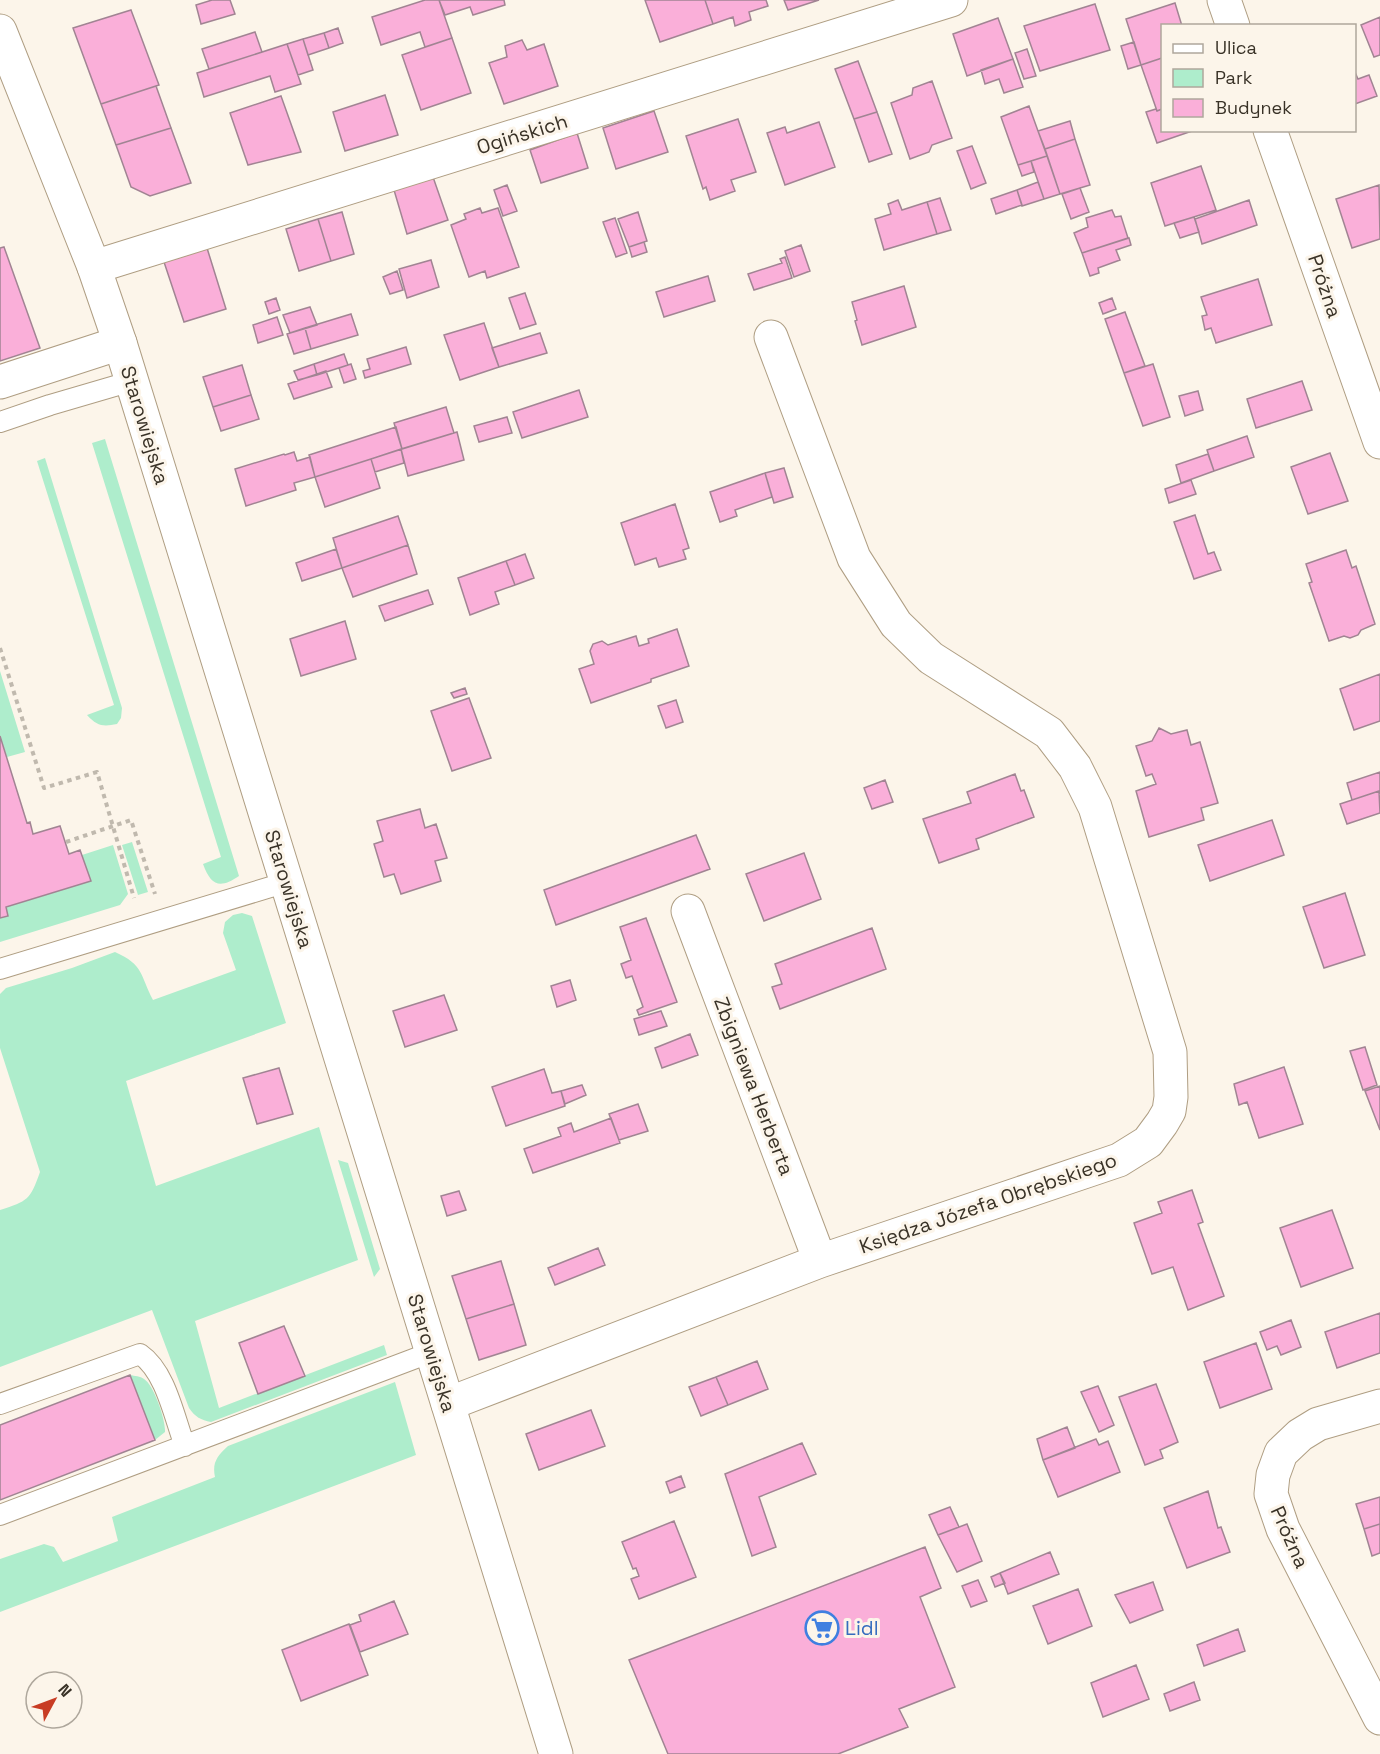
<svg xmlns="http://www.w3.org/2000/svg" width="1380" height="1754" viewBox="0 0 1380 1754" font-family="'Space Grotesk',sans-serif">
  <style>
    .green { fill: #aeedcc }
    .building { fill: #faafd9; stroke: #a18493; stroke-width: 1.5 }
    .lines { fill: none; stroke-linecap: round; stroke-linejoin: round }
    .service-casing { stroke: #af9e83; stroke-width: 22 }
    .minor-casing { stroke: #af9e83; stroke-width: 35 }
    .secondary-casing { stroke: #af9e83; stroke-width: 35 }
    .path { stroke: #c0b9ae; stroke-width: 4; stroke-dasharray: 4.5 4.5; stroke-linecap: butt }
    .service { stroke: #fff; stroke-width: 20 }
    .minor { stroke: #fff; stroke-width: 33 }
    .secondary { stroke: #fff; stroke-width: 33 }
    .labels { text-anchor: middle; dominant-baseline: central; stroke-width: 6; stroke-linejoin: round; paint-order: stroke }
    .street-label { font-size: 20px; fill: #393227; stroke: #fcf5ea }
    .shop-label { font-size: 20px; fill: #366cbe; stroke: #fcf5ea; text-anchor: start }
  </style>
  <rect width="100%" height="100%" fill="#fcf5ea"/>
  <path class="green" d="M105,439l134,437c-19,13 -28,10 -36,-12l18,-7 -129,-414z
    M45,458l77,250 -1,10 -4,6c-14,3 -20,2 -30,-9l27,-10 -77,-244z
    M0,671l25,81 -18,5 -7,-21z
    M132,842l16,50 -10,3 -16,-50z
    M113,845l15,49 -8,11 -120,37v-24l8,-2 -2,-9 84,-26 -8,-26z
    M242,913l10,3 34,107 -160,58 30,105 163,-59 39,133 -163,61 24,87 165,-63 3,10 -176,67c-10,-2 -16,-5 -22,-14l-37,-98 -152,57v-157c28,-9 30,-10 40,-38l-40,-124v-54l6,-6 66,-20 43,-16c29,13 25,23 38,48l83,-30 -13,-37 2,-11 8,-7z
    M338,1160l10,3 32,106 -6,8z
    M130,1375c5,1 10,1 14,4 10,6 22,42 21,53l-10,8z
    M395,1382l21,73 -416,157v-53l44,-15 10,3 9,15 55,-21 -6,-24 103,-40c-3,-14 2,-21 13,-31z"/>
  <path class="building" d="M212,0h18l5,14 -34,10 -5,-19z
    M425,0h14l13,38 -27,9 -5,-15 -39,13 -9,-28z
    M439,0h65l1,5 -32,10 -3,-8 -25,8z
    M645,0h60l8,24 -53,18z
    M705,0h61l2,6 -19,6 2,8 -16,6 -2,-9 -20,7z
    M784,0h35l-31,10z
    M1175,3l7,23h-20v32l-21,7 -15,-46z
    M1095,4l15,46 -70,21 -16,-45z
    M131,10l28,75 -58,19 -28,-76z
    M1380,17v38l-6,2 -13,-32z
    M998,18l15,41 -46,17 -14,-42z
    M338,28l5,15 -14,5 -5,-15z
    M255,32l7,20 -53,17 -7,-20z
    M324,33l5,15 -21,7 -5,-16z
    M452,38l19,55 -50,17 -19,-55z
    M303,39l10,31 -15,5 -11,-31z
    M522,40l5,10 17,-6 14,42 -54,18 -15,-41 18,-6 -2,-11z
    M1134,42l7,23 -13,4 -7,-23z
    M287,44l14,40 -26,8 -5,-16 -66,21 -7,-24z
    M1027,49l9,27 -12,3 -9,-26z
    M1162,58v51l-5,2 -16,-46z
    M1013,59l10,28 -19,6 -5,-14 -14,5 -4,-14z
    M858,61l19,51 -23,7 -19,-50z
    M1354,70l4,9 11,-4 8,21 -22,8z
    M932,81l20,57 -20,7 -3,7 -19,7 -19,-56 21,-8 1,-7z
    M156,86l15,42 -55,17 -15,-41z
    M385,95l13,40 -53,16 -12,-39z
    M281,96l20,56 -53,13 -18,-52z
    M1029,106l18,50 -29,9 -17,-48z
    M1156,109l1,2 5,-2v21h33l-38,13 -11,-31z
    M654,111l14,41 -52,17 -13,-41z
    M877,112l15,42 -23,8 -15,-43z
    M738,119l18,53 -25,8 4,11 -25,9 -4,-13 -3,2 -17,-53z
    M1070,121l5,18 -30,10 -7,-18z
    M819,122l16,45 -50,18 -18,-52 18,-6 2,6z
    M171,128l20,55 -41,13 -19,-9 -15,-42z
    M577,133l11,35 -47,15 -11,-33z
    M1075,139l15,46 -30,9 -15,-45z
    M972,146l14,37 -15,6 -14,-38z
    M1047,156l13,38 -16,5 -13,-38z
    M1031,161l3,11 -12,4 -4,-11z
    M1201,166l15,44 -51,16 -14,-43z
    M433,177l15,43 -41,14 -13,-44z
    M1038,182l6,17 -22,7 -5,-16z
    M507,185l10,26 -14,5 -9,-26z
    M1379,185l1,54 -28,9 -16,-49z
    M1080,188l9,24 -18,7 -9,-25z
    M1017,190l5,15 -26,9 -5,-15z
    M940,198l11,32 -14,4 -10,-32z
    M898,200l4,10 25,-8 10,32 -53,16 -9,-31 16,-5 -3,-10z
    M1249,200l8,25 -55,19 -7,-25z
    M480,208l2,5 16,-5 21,59 -32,11 -2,-7 -16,6 -18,-52 15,-6 -2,-5z
    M1112,210l3,7 6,-1 7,22 -46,15 -8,-20 14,-6 -2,-9z
    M342,212l12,42 -23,7 -13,-42z
    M638,212l9,29 -18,6 -11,-28z
    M1194,217l5,15 -19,6 -6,-15z
    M615,218l12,35 -11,4 -13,-35z
    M318,219l13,42 -32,10 -13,-42z
    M1129,238l2,7 -15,5 4,10 -22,8 1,5 -9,3 -8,-23z
    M644,242l3,10 -15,5 -3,-10z
    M801,245l9,26 -16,6 -9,-26z
    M4,247l36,101 -40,13v-113z
    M207,248l19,61 -42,13 -20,-60z
    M785,257l7,21 -38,12 -6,-16 34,-11 -2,-4z
    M431,260l8,27 -32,11 -8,-29z
    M397,271l6,19 -13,4 -7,-17z
    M708,276l7,25 -51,16 -8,-25z
    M1258,279l14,46 -56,18 -5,-15 -6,2 -3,-14 5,-1 -6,-18z
    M904,286l12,41 -54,18 -7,-24 2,-1 -5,-18z
    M525,293l11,31 -16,5 -11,-31z
    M276,298l4,12 -11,4 -4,-12z
    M1112,298l4,11 -13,5 -4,-11z
    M310,307l7,18 -27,8 -7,-18z
    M1125,312l20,54 -21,7 -19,-54z
    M351,314l7,21 -47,14 -6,-21z
    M277,317l6,18 -25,8 -5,-18z
    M484,323l15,44 -39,13 -16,-45z
    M305,328l6,21 -17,5 -7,-20z
    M540,333l7,20 -48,14 -7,-19z
    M406,347l5,17 -46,14 -2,-7 7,-2 -3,-10z
    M344,354l4,11 -31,10 -3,-11z
    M314,364l3,11 -19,5 -4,-9z
    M351,364l5,15 -12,4 -5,-15z
    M1153,364l17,53 -27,9 -19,-53z
    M242,365l9,30 -38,12 -10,-30z
    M326,371l6,16 -38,12 -6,-15z
    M1302,381l10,29 -56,18 -9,-29z
    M579,390l9,27 -66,21 -9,-26z
    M1198,391l5,19 -18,6 -6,-20z
    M251,395l8,24 -38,12 -8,-24z
    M446,407l8,26 -52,16 -8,-26z
    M507,417l5,16 -33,9 -5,-16z
    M396,427l6,22 -87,28 -6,-22z
    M457,432l7,28 -56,16 -7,-27z
    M1247,436l7,21 -40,14 -7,-21z
    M401,449l3,14 -29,9 -4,-13z
    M294,452l3,9 13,-4 5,20 -21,6 2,7 -50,16 -11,-37 49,-15 1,1z
    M1330,453l18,48 -40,13 -17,-47z
    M1208,454l6,17 -33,12 -5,-18z
    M371,459l9,29 -55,19 -10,-30z
    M784,468l9,29 -19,6 -9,-30z
    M765,473l7,24 -37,13 2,6 -17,6 -10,-30z
    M1191,480l5,14 -27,9 -4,-14z
    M675,504l14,44 -6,2 3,9 -27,8 -3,-9 -21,7 -14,-42z
    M1195,515l13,39 6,-2 7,18 -27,9 -20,-57z
    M398,516l10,29 -66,23 -9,-30z
    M408,545l9,29 -64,23 -11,-29z
    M336,549l6,19 -40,13 -6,-18z
    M1346,550l6,18 4,-2 19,58 -14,6 -3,5 -8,3 -6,-2 -15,5 -20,-58 3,-1 -6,-18z
    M525,554l9,24 -19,7 -9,-24z
    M506,561l9,24 -20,7 4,12 -29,11 -12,-37z
    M428,590l5,14 -48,17 -6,-15z
    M345,621l11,38 -55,17 -11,-37z
    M677,629l12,37 -38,13v3l-60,21 -12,-34 15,-5 -4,-13 3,-7 9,-3 6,4 28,-9 3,10 10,-3 -1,-4z
    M1380,674v47l-26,9 -14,-41z
    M465,688l2,6 -13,4 -3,-5z
    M469,698l22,60 -39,13 -21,-60z
    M676,700l7,22 -17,6 -8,-22z
    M1159,728l12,6 16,-4 4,15 9,-3 18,61 -17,5 3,12 -55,17 -13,-46 20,-7 -4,-10 -6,2 -10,-30 16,-5z
    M0,736l27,87 3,-1 3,12 27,-8 9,28 11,-4 11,31 -85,26 2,9 -8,2z
    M1380,772v22l-1,-3 -27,9 -5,-17z
    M1015,774l6,17 3,-1 10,27 -58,22 3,10 -40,14 -16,-44 48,-16 -4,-11z
    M885,780l8,22 -21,7 -8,-21z
    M1379,791l1,22 -33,11 -7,-20z
    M420,809l5,19 11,-4 11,34 -12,3 6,20 -40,13 -7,-20 -10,3 -10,-33 9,-3 -6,-20z
    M1272,820l12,35 -74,26 -12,-36z
    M696,835l14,34 -154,56 -12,-35z
    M804,853l17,46 -57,22 -18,-47z
    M1345,893l20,62 -41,13 -21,-61z
    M646,918l31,84 -38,13 -2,-5 6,-3 -11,-31 -6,2 -5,-14 10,-4 -11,-33z
    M872,928l14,41 -106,40 -8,-22 10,-3 -7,-20z
    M570,980l6,20 -19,7 -6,-21z
    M444,995l13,35 -52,17 -12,-36z
    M661,1011l6,15 -28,9 -5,-16z
    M690,1034l8,21 -36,13 -7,-20z
    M1365,1047l12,38 -14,5 -13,-39z
    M1284,1067l19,57 -44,14 -12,-36 -8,3 -5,-21z
    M279,1068l14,46 -36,10 -14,-46z
    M544,1069l8,24 9,-2 4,15 -59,20 -14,-39z
    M582,1085l4,10 -21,9 -4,-13z
    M1380,1086v44l-15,-39z
    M638,1104l10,27 -29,9 -10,-26z
    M611,1118l9,25 -87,30 -9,-24 37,-13 -3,-8 13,-5 3,9z
    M1192,1190l11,32 -5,2 26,72 -36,14 -15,-43 -21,7 -18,-51 28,-10 -4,-11z
    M459,1191l7,19 -19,6 -6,-20z
    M1332,1210l21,58 -52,19 -21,-59z
    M598,1248l7,17 -50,20 -7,-17z
    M501,1261l13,43 -48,15 -14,-43z
    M514,1304l12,41 -47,15 -13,-41z
    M1380,1313v40l-43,15 -12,-36z
    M1291,1320l10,27 -20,8 -4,-9 -10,4 -7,-18z
    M284,1326l21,50 -47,18 -19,-51z
    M1256,1343l16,46 -52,19 -16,-46z
    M757,1361l11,28 -40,16 -12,-28z
    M130,1375l25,65 -155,60v-75z
    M716,1377l12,28 -27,11 -12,-29z
    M1156,1384l22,58 -18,8 3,8 -18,7 -26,-68z
    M1098,1386l16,39 -15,7 -18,-40z
    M591,1410l14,36 -66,24 -13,-36z
    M1067,1427l8,21 -32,12 -6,-21z
    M1096,1439l3,6 9,-4 12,31 -62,25 -15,-37z
    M802,1443l14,31 -57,23 17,50 -24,9 -27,-82z
    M681,1476l4,11 -15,6 -4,-11z
    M1208,1491l10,37 3,-1 9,25 -43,16 -23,-60z
    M1380,1497v27l-16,5 -8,-25z
    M950,1507l9,20 -21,8 -9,-20z
    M674,1521l22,56 -57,22 -8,-20 8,-3 -3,-8 -3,1 -11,-27z
    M967,1524l15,37 -25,11 -19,-37z
    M1380,1524v29l-8,3 -8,-27z
    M925,1547l16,41 -21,9 35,90 -56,22 9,18 -70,27h-170l-39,-94z
    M1050,1552l9,22 -51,20 -8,-21z
    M1000,1573l5,10 -10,4 -4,-10z
    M978,1580l9,21 -16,6 -9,-21z
    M1153,1582l10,28 -33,13 -15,-28z
    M1078,1589l14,37 -44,18 -15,-38z
    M394,1601l14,33 -48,18 -10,-27 11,-4 -2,-6z
    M349,1624l19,51 -67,26 -19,-51z
    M1238,1629l7,22 -41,15 -7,-21z
    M1136,1665l13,34 -46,18 -12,-34z
    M1194,1682l6,18 -30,11 -6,-17z"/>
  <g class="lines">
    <g class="service-casing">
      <path id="service" d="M0,422l50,-17 82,-24
        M0,969l287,-87
        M0,1404l140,-50c26,18 34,63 45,92
        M0,1515l432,-163"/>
    </g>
    <g class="minor-casing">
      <path id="minor" d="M1224,0l9,26
        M1270,130l110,312
        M94,267l857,-267
        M0,382l120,-39
        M688,911l132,350
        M448,1404l372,-143 299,-101 29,-18 14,-19 7,-12 2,-14 -1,-45 -75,-245 -20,-40 -26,-34 -118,-75 -35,-34 -42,-66 -83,-221
        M1380,1406l-62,18 -18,11 -19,18 -8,22 -2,19 12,35 97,189"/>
    </g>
    <g class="secondary-casing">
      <path id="secondary" d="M0,31l94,236 26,76 436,1411"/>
    </g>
    <path class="path" d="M0,648l44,140 53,-16 37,126
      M66,842l65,-22 24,74"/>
    <use href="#service" class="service"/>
    <use href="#minor" class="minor"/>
    <use href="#secondary" class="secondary"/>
  </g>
  <defs>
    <g id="supermarket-ring" transform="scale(1.725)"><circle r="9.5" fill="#fcf5ea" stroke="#3f7fe0" stroke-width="1.5"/><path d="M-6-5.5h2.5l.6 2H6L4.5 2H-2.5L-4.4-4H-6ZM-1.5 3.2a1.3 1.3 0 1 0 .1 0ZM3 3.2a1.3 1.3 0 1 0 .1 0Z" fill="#3f7fe0"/></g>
  </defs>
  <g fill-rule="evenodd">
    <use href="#supermarket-ring" x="822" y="1628"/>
  </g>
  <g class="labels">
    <g class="street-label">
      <text transform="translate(522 134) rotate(-17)">Ogińskich</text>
      <text transform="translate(1325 286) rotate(71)">Próżna</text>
      <text transform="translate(145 425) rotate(73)">Starowiejska</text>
      <text transform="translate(289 889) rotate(73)">Starowiejska</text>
      <text transform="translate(754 1086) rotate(69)">Zbigniewa Herberta</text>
      <text transform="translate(988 1203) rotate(-19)">Księdza Józefa Obrębskiego</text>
      <text transform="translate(432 1353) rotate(73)">Starowiejska</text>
      <text transform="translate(1290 1537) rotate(66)">Próżna</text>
    </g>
    <g class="shop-label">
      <text x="845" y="1628">Lidl</text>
    </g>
  </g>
  <rect x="1161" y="24" width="195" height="108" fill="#fcf5ea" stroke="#aea79c" stroke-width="1.5"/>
  <rect x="1173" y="44" width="30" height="9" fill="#ffffff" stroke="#aea79c" stroke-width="1.5"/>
  <text x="1215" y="54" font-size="18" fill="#393227">Ulica</text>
  <rect x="1173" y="69" width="30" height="18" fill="#aeedcc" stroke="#aea79c" stroke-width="1.5"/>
  <text x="1215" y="84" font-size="18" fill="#393227">Park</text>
  <rect x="1173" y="99" width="30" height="18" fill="#faafd9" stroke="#aea79c" stroke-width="1.5"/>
  <text x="1215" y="114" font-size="18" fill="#393227">Budynek</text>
  <g transform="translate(54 1700) rotate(49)"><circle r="28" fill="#fcf5ea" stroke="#aea79c" stroke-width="1.5"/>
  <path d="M0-4.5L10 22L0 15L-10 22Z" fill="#c83c24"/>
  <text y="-9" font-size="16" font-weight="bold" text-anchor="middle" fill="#393227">N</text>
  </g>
</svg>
